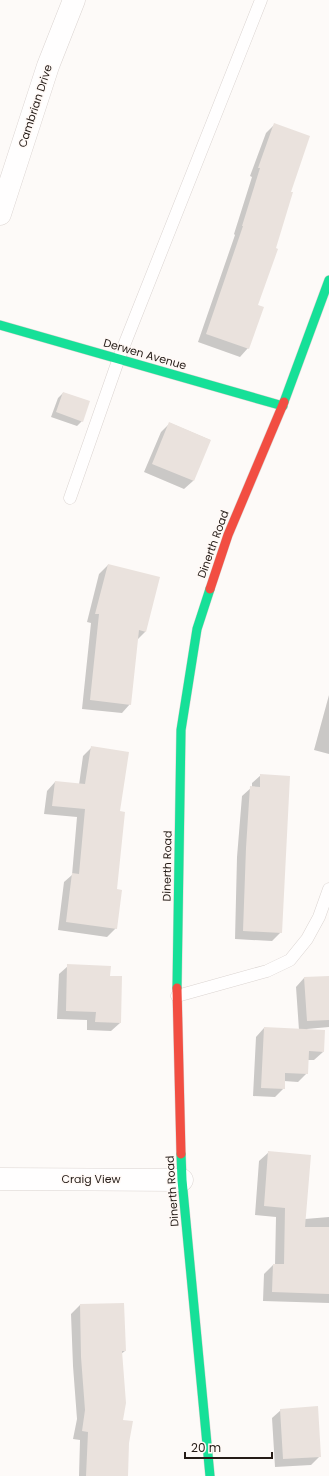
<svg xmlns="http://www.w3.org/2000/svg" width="329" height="1476" viewBox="0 0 329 1476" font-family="Poppins,sans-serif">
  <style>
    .shadow { fill: #0003 }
    .building { fill: #eae2dd }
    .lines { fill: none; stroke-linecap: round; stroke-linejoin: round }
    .lane-casing { stroke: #dbd4d1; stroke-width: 13 }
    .street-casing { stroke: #dbd4d1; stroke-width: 23 }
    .fast-casing { stroke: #dbd4d1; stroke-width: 10 }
    .jam-casing { stroke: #dbd4d1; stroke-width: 10 }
    .lane { stroke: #fffefe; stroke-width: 12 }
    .street { stroke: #fffefe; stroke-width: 22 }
    .fast { stroke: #16e098; stroke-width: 9 }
    .jam { stroke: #f24e42; stroke-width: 9 }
    .labels { text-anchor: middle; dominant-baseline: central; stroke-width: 3; stroke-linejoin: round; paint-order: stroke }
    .street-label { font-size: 11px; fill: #251c17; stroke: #fff9f6 }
  </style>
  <rect width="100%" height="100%" fill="#fdfaf8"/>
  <path class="shadow" d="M274,125l-17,180 -9,43 -8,9 -42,-15 37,-107 -1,-1 18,-57 -2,-1 16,-43z
    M63,393l19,28 -5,5 -26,-9 7,-19z
    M170,423l40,17 -17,41 -9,8 -40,-17 17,-40z
    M108,565l51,13 -14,54 -8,8 -7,64 -8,9 -40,-4 9,-86 -4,-1 12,-48z
    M329,695v59l-15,-4z
    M92,747l26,65 -2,116 -9,9 -49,-7 6,-48 8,-7 5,-58 -33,-3 3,-23 8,-9 24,3 4,-29z
    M261,775l20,157 -9,9 -37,-2 2,-82 5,-61 10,-9v-4z
    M68,966l41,11 11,46 -9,8 -24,-1v-10l-30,-1 2,-45z
    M329,977v50l-22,2 16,23 -9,8h-7v13l-9,9 -14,-1v7l-9,9 -22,-1 3,-59 8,-9 35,2 -3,-43 8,-9z
    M269,1152l36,67 24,-2v86l-66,-2 1,-27 9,-9h2l1,-48 -21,-2 4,-54z
    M80,1305l45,46 -4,3 1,66 6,23 -1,33h-48l1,-36 -7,-1 4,-20 -4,-53 -2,-52z
    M281,1410l39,46 -9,9 -36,2 -3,-49z"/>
  <path class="building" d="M274,123l36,13 -19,56h2l-17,56 2,1 -20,56 6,2 -15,42 -43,-15 37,-108h-1l18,-58h-2z
    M63,392l27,9 -7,21 -27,-10z
    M169,422l42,18 -17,41 -42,-17z
    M108,564l52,13 -14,55 -7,-2 -8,75 -41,-5 9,-86h-4z
    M91,746l38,6 -9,59 5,1 -8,77 5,1 -5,39 -51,-7 6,-49 7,1 6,-65 -33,-3 3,-25 30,3z
    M260,774l30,2 -8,157 -39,-2 3,-83 4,-62 10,1z
    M67,964l44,2 -1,10h12l-1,47 -26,-1 1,-10 -30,-1z
    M329,976v44l-22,1 -3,-44z
    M264,1027l61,3 -1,22 -15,-1 -1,23 -23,-1v16l-24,-1z
    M268,1151l43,4 -6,72h24v67l-57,-2 1,-28h11l1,-56 -21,-2z
    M124,1303l2,48h-4l4,52 -3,17 10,1 -4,22 -1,33h-42l2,-44 -6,-1 3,-21 -4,-53 -1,-53z
    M318,1406l3,51 -38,2 -3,-50z"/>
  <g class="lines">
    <g class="lane-casing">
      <path id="lane" d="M70,498l49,-140 142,-358
        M177,996l90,-25 23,-11 17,-21 12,-22 10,-28"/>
    </g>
    <g class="street-casing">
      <path id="street" d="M0,214l48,-148 26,-66
        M0,1179l182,1"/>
    </g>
    <g class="fast-casing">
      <path id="fast" d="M0,325l283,81
        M284,402l45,-122
        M177,988l4,-258 16,-101 13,-40
        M181,1154l1,26 28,296"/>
    </g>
    <g class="jam-casing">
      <path id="jam" d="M210,589l18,-54 56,-133
        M177,988l4,166"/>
    </g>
    <use href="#lane" class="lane"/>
    <use href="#street" class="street"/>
    <use href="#fast" class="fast"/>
    <use href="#jam" class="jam"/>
  </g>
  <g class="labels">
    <g class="street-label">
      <text transform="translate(35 106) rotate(-72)">Cambrian Drive</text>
      <text transform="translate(145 354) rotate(16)">Derwen Avenue</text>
      <text transform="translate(213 544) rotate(-70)">Dinerth Road</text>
      <text transform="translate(167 866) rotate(-89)">Dinerth Road</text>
      <text x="91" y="1179">Craig View</text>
      <text transform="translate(172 1191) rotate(-94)">Dinerth Road</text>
    </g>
  </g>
  <path d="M185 1452v6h87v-6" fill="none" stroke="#251c17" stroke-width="2"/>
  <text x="191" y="1452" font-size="12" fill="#251c17" stroke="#fff9f6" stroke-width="3" paint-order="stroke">20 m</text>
</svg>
